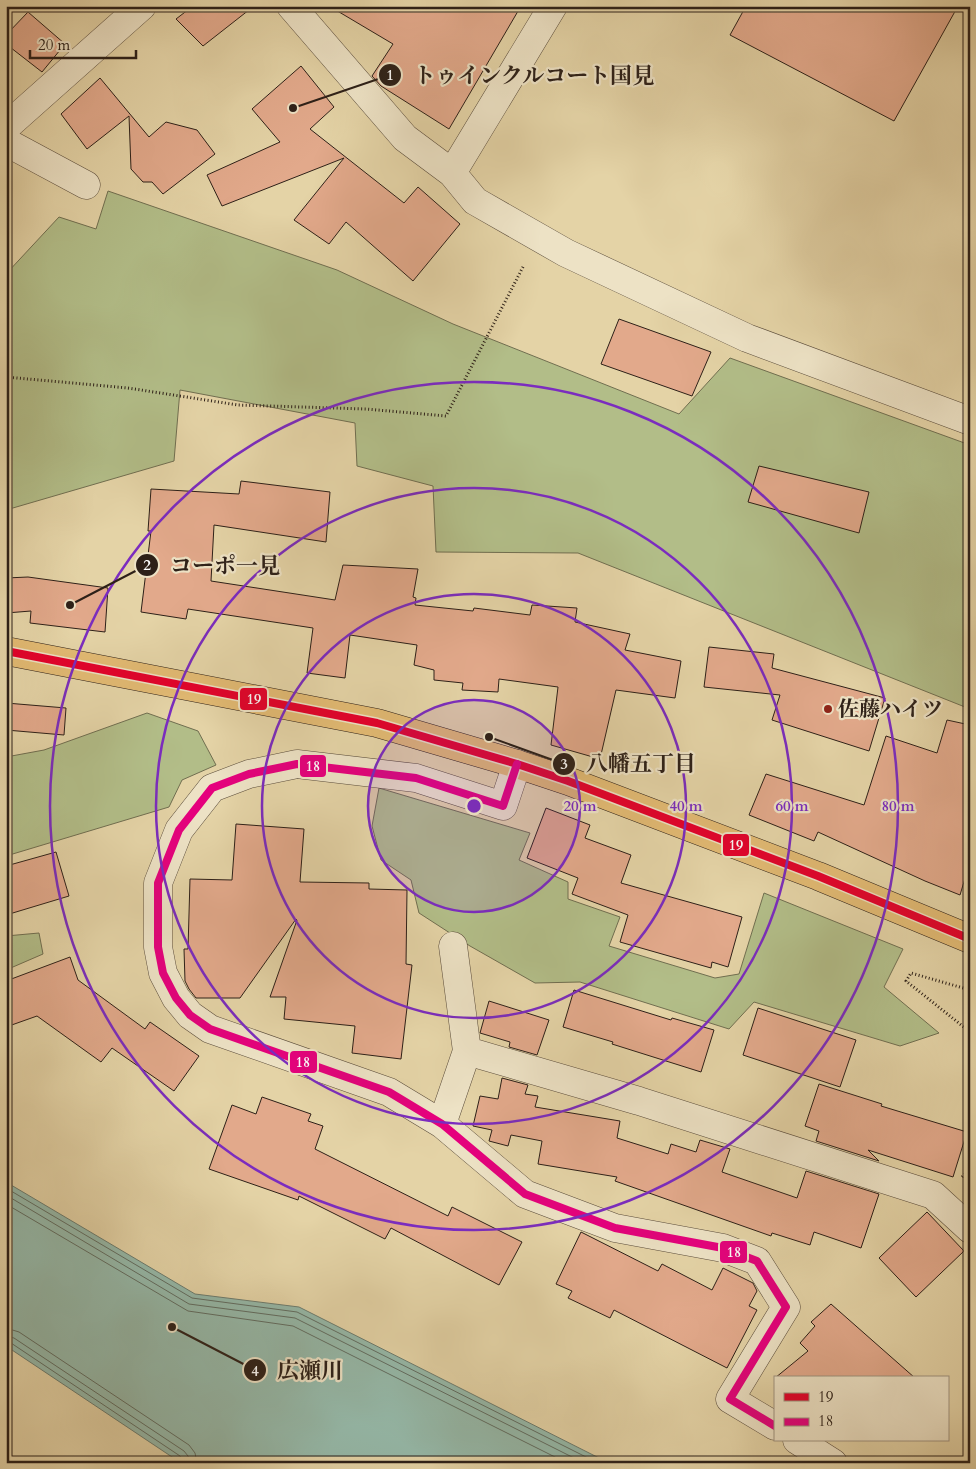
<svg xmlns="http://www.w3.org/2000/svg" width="976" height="1469" viewBox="0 0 976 1469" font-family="Cardo,'Noto Serif JP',serif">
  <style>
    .green { fill: #b2bd88; stroke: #706e50 }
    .water { fill: #95b8a8; stroke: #6b7b6e }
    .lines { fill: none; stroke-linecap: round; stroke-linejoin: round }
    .shore { stroke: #616c60; stroke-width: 1 }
    .building { fill: #e2a98b; stroke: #2d2018 }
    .minor-casing { stroke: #5b4d3c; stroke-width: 29 }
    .major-casing { stroke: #2d2018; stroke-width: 29 }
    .path { stroke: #2d2018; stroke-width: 3; stroke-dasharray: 1 2.5; stroke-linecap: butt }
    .minor { stroke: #ede2c5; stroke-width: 28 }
    .major { stroke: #e2ba73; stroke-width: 28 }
    .bus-1-casing { stroke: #ede2c5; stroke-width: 11 }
    .bus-2-casing { stroke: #ede2c5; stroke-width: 11 }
    .bus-1 { stroke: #e4002b; stroke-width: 8 }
    .bus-2 { stroke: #e5007d; stroke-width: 8 }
    .ring { fill: none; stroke: #7b2cbf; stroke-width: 2.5 }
    .poi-dot { fill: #8f2418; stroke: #ede2c5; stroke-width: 2 }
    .labels { text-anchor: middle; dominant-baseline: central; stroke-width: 4.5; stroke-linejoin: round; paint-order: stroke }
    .poi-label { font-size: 21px; font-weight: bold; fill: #2d2018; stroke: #ede2c5; text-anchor: start }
    .centre { fill: #7b2cbf; stroke: #ede2c5; stroke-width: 2.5 }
    .ring-label { font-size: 15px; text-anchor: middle; font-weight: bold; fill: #7b2cbf; stroke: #ede2c5; stroke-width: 4.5; stroke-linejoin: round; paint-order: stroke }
    .leader { fill: none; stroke: #2d2018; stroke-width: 2 }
    .callout-dot { fill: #2d2018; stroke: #ede2c5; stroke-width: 2 }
    .mark-label { font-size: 15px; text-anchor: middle; font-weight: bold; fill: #fff }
    .callout-label { font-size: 22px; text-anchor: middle; font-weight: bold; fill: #2d2018; stroke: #ede2c5; stroke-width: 4.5; stroke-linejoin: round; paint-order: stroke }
    .line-badge { stroke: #ede2c5; stroke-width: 2 }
    .badge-label { font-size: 14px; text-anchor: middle; font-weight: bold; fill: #fff }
  </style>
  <rect width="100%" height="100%" fill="#e4d3a6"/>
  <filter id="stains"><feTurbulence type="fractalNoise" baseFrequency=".004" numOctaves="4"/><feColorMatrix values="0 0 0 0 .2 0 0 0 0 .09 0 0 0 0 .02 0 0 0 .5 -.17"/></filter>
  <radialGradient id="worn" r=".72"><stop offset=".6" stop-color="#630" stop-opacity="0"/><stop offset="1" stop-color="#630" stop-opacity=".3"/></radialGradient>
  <path class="green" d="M108,191l229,79 116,54 226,90 51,-56 240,87v264l-392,-156 -142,-1 -3,-66 -76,-20 -2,-43 -175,-33 -6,71 -168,49v-236l53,-57 37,12z
    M147,713l51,18 18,34 -34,15 -13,27 -163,49v-99l38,-7z
    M379,788l151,45 -11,27 49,22v17l52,18 -11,29 106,32 24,-4 25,-81 139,56 -19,38 55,46 -39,13 -146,-44 -25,27 -149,-47 -45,1 -65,-37 -51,-33 -8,-33 -30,-20 -9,-34z
    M39,933l4,21 -37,16v-34z"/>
  <path class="water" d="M6,1182l189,112 104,13 310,156h-428l-175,-117z"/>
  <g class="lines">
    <path class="shore" d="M6,1188l186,110 105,14 301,151
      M6,1195l183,109 106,14 289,145
      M6,1204l182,107 105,15 274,137
      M6,1328l13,4 170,113 6,8 2,10
      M6,1336l8,2 170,113 4,5 1,7
      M6,1342l5,1 169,113 3,7"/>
  </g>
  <path class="building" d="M193,6h61l-51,40 -27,-27z
    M329,6h192l-72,123 -68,-43 -9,-10 21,-32z
    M746,6h212l-64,115 -164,-86z
    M28,12l37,32 -23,28 -36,-28v-9z
    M301,66l33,41 -24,22 94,74 14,-16 42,37 -47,57 -67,-59 -17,22 -35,-24 50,-62 -122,48 -15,-31 73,-33 -28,-33z
    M100,78l49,59 17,-15 31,8 18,24 -52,40 -11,-12h-9l-12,-13 -2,-53 -42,33 -26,-35z
    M619,319l92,33 -19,44 -91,-32z
    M759,466l110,26 -10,41 -111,-31z
    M241,481l89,11 -4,50 -112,-17 -3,56 124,19 8,-35 75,4 -5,28 3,1 -1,7 58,6 1,-3 56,7 2,-10 45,3 -2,14 55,12 -5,16 56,11 -6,37 -59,-8 -16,69 -49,-14 7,-58 -59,-8 -1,13 -36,-2 1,-7 -29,-3v-10l-20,-5 3,-20 -67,-10 -5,43 -38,-5 6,-45 -125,-19 -2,10 -45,-7 10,-81h-3l3,-42 88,5z
    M28,577l80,11 -3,44 -75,-9 1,-12 -25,2v-35z
    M709,647l65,7 -2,14 113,30 -16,53 -97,-31 8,-25 -76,-8z
    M6,703l60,5 -2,27 -58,-5z
    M947,720l23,5v137l-10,33 -35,-14 -107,-49 -4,9 -65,-26 17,-41 98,31 22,-69 51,17z
    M546,808l44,17 -5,13 46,17 -10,28 121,34 -14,50 -16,-5 -1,6 -91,-26 8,-27 -56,-21 6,-16 -51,-20z
    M236,824l68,5 -4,53 69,1v6l38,1 -1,74 6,1 -11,94 -49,-6 3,-27 -71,-7 2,-22h-16l27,-77 -1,-1 -56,79h-44l-7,-9 -4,-8 -1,-32h4l2,-70 42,1z
    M56,852l13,44 -63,19v-49z
    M70,957l8,23 67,49 5,-7 49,34 -25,35 -62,-43 -11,14 -64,-46 -31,11v-46z
    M574,990l97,30 1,-2 42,12 -13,42 -89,-28 1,-2 -50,-15z
    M489,1001l60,19 -12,35 -28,-8 1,-5 -30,-9z
    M758,1008l98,32 -16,47 -97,-32z
    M502,1078l26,7 -3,9 13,2 -3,11 85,14 -3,17 51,16 3,-10 25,8 4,-12 30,9 -8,23 75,26 9,-27 73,23 -18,54 -47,-16 -4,13 -38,-12 -1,3 -156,-55 2,-4 -79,-13 4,-23 -31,-6 -3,11 -19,-5 3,-11 -19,-4 7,-30 18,3z
    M819,1084l63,20 -1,2 86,26 -14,45 -85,-27 11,11 -63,-20 3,-10 -14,-5z
    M262,1097l49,17 -3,7 15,5 -8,23 133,67 4,-9 70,35 -23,43 -108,-57 -6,11 -86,-43 -1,4 -89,-31 23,-64 24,9z
    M927,1212l37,39 -48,46 -37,-39z
    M581,1232l77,39 4,-7 50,26 11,-22 30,15 4,8 -8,15 8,4 -30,58 -113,-58 -4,8 -42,-20 4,-7 -16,-7z
    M831,1304l84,74h-140l33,-27 -8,-8 15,-17 -4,-4z"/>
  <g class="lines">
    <g class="minor-casing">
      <path id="minor" d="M291,6l114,132 47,35 23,28 91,52 181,85 223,83
        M6,127l136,-121
        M6,142l80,43
        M452,173l101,-167
        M517,764l-14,42 -87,-28 -119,-14 -48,10 -37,14 -33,42 -21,53v64l5,26 13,25 14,17 20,14 179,63 53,32 83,70 90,34 108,20 34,13 29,46 -56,92 45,27
        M467,1051l172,50 294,94 37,34
        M442,1124l25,-73 -14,-105
        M797,1440l36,23"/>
    </g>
    <g class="major-casing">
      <path id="major" d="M6,651l371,72 140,41 51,17 250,95 152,63"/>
    </g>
    <path class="path" d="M6,377l122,11 110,17 128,4 80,7 78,-151
      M970,990l-59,-17 -5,8 64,51
      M962,1177l8,-8"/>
    <use href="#minor" class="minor"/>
    <use href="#major" class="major"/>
    <g class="bus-1-casing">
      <path id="bus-1" d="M6,651l371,72 140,41 51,17 250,95 152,63"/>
    </g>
    <g class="bus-2-casing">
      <path id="bus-2" d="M517,764l-14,42 -87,-28 -119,-14 -48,10 -37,14 -33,42 -21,53v64l5,26 13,25 14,17 20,14 179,63 53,32 83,70 90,34 108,20 34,13 29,46 -56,92 45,27"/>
    </g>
    <use href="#bus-1" class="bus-1"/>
    <use href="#bus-2" class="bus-2"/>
  </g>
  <circle cx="474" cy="806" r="106" fill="#7b2cbf" fill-opacity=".12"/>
  <g class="ring">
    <circle cx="474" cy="806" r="106"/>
    <circle cx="474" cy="806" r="212"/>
    <circle cx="474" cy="806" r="318"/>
    <circle cx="474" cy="806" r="424"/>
  </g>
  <circle class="poi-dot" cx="828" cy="709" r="5"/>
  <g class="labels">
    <g class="poi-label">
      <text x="838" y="709">佐藤ハイツ</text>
    </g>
  </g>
  <circle cx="474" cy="806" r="8" class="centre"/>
  <g class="ring-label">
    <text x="580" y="811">20 m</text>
    <text x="686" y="811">40 m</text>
    <text x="792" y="811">60 m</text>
    <text x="898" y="811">80 m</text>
  </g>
  <path class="leader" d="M293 108L390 75M70 605L147 565M489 737L564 764M172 1327L255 1370"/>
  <g class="callout-dot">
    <circle cx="293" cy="108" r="5"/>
    <circle cx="70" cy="605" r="5"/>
    <circle cx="489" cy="737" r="5"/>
    <circle cx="172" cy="1327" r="5"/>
    <circle cx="390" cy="75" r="12"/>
    <circle cx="147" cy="565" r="12"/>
    <circle cx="564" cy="764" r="12"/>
    <circle cx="255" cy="1370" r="12"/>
  </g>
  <g class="mark-label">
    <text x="390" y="80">1</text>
    <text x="147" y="570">2</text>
    <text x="564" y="769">3</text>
    <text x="255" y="1376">4</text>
  </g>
  <g class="callout-label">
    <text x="534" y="83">トゥインクルコート国見</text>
    <text x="225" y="573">コーポ一見</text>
    <text x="641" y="771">八幡五丁目</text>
    <text x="310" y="1378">広瀬川</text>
  </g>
  <g class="line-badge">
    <rect x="239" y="687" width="29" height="24" rx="5" fill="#e4002b"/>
    <rect x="299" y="754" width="28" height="24" rx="5" fill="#e5007d"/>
    <rect x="722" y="833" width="28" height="24" rx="5" fill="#e4002b"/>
    <rect x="289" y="1050" width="29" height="24" rx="5" fill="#e5007d"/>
    <rect x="719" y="1240" width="29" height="24" rx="5" fill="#e5007d"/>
  </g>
  <g class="badge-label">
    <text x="254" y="704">19</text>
    <text x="313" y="771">18</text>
    <text x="736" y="850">19</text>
    <text x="303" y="1067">18</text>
    <text x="734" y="1257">18</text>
  </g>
  <rect width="976" height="1469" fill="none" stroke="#e4d3a6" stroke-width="25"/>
  <rect x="8" y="8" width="961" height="1454" fill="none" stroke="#2d2018" stroke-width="2.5"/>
  <rect x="12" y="12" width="951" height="1444" fill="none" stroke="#2d2018"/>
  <rect x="774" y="1376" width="175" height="65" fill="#ede2c5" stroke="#a09480"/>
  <rect x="784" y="1393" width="25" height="8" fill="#e4002b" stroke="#a09480"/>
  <text x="818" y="1402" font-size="15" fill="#2d2018">19</text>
  <rect x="784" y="1418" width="25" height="8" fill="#e5007d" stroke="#a09480"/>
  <text x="818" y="1426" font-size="15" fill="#2d2018">18</text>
  <path d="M30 50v8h106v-8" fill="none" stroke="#2d2018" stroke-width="2.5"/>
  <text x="38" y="50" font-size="15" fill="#2d2018" stroke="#ede2c5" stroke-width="4" paint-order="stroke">20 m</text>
  <rect width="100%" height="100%" filter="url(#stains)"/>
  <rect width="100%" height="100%" fill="url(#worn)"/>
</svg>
